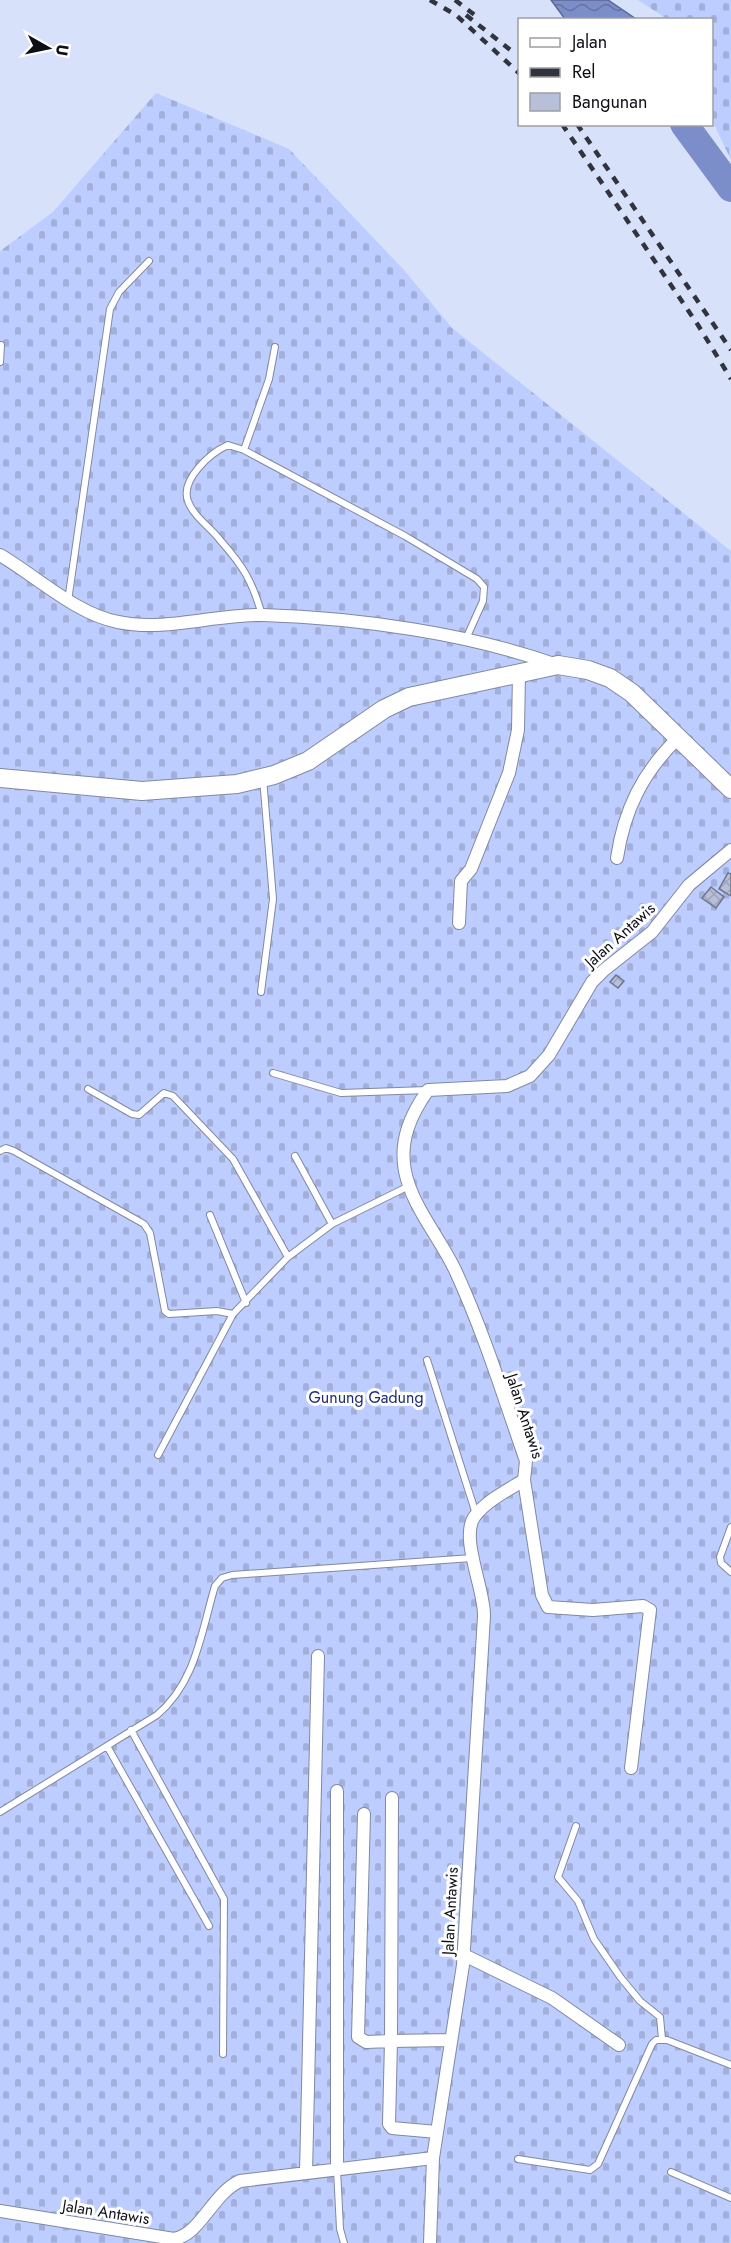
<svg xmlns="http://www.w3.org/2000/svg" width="731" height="2243" viewBox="0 0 731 2243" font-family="Jost,sans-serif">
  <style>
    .cemetery { fill: url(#cemetery-stones) }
    .water { fill: url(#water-waves); stroke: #5b6894; stroke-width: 1.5 }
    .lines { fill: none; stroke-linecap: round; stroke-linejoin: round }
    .river { stroke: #7c8eca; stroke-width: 28 }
    .building { fill: url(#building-cross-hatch); stroke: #6e758b; stroke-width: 1.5 }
    .lane-casing { stroke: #8189a0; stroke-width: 8 }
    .street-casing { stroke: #8189a0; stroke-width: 14 }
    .secondary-casing { stroke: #8189a0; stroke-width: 20 }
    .lane { stroke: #fff; stroke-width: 6 }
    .street { stroke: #fff; stroke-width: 12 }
    .secondary { stroke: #fff; stroke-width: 18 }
    .rail { stroke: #31343f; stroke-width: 4.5; stroke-dasharray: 8 8; stroke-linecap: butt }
    .labels { text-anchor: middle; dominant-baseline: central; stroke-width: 6; stroke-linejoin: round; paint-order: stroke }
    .street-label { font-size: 16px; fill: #0d0f17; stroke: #fff }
    .park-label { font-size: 16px; fill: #1f2a72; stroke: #fff }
  </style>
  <defs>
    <pattern id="cemetery-stones" width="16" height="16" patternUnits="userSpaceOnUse" patternTransform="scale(1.5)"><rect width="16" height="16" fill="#bdcdff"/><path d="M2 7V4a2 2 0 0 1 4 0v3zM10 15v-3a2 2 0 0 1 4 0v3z" fill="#a1afda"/></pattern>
    <pattern id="water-waves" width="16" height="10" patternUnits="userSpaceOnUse" patternTransform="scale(1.5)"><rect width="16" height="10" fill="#7c8eca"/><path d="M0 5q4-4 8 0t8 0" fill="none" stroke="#6472a3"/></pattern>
    <pattern id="building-cross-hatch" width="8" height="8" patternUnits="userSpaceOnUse" patternTransform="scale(1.5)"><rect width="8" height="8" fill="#b8c0d9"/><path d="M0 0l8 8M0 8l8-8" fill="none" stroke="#9da4ba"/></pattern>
  </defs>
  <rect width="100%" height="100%" fill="#d8e1fa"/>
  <path class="cemetery" d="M638,0h93v160l-19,-40v-100l-45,-1z
    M156,93l133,56 115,121 48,58 279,223v1692h-731v-1992l53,-39z"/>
  <path class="water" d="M551,0h57l28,19h-71z"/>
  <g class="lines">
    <path class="river" d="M684,124l47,64"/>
  </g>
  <path class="building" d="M728,873l3,1v22l-12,-7z
    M711,887l13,10 -8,11 -14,-10z
    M616,975l8,6 -6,7 -8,-6z"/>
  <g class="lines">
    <g class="lane-casing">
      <path id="lane" d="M0,362l1,-17
        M244,450l25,-71 6,-32
        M68,601l42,-292 9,-17 30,-31
        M262,615c-10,-34 -18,-48 -42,-75 -9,-12 -27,-24 -32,-39 -8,-21 22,-48 40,-56l16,5 161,86 72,43 7,8 -1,14 -18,40
        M261,992l12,-93 -10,-121
        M273,1073l68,20 86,-3
        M88,1089l44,25 7,1 25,-22 9,3 60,63 55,98
        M0,1151l6,-3 8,3 130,73 6,9 15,78 4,3 48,-3 16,3
        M295,1156l37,68
        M210,1215l36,88
        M427,1360l49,154
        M158,1455l75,-141 55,-57 44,-33 77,-38
        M731,1527l-11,30 1,6 10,9
        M131,1730l93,169 -1,155
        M107,1746l102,180
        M0,1812l157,-97c39,-33 44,-82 58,-129l7,-8 10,-3 240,-17
        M576,1826l-18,51 20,24 16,38 27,39 19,23 20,16 2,22
        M518,2159l72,11 8,-6 54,-120 4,-4h11l64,25
        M337,2169l3,60 4,14
        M671,2172l60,26"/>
    </g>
    <g class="street-casing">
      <path id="street" d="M0,555c36,21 76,59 118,67 47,10 97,-8 145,-7 95,3 204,18 294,50
        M617,858c7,-48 26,-86 61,-120
        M459,923l2,-42 10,-12 38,-96 9,-43 1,-57
        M524,1480l18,115 6,12 45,3 50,-4 7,4 -19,158
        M392,1798l-1,243 59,-1
        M364,1814l-6,223 8,5 25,-1 -2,83 3,4 45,4
        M464,1955l88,43 67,47
        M337,2169v-378
        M306,2173l12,-517
        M0,2211l174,28c26,-4 39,-46 66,-58l193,-23
        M430,2243l3,-85 30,-193 21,-349c1,-26 -25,-80 -9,-100 11,-15 33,-26 49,-36l2,-19c-22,-63 -42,-128 -70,-189 -15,-33 -44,-65 -51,-101 -6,-31 6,-57 23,-81l79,-4 23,-10 19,-21 43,-73 12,-12 48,-38 37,-47 42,-35"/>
    </g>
    <g class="secondary-casing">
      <path id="secondary" d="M0,778l142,13 95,-7 37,-9 34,-14 76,-52 25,-12 149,-32 30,5 22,8 22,15 99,96"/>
    </g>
    <use href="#lane" class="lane"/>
    <use href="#street" class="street"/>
    <use href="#secondary" class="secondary"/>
    <path class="rail" d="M430,0l26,15 64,59
      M455,0l21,16
      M466,15l47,37
      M562,124l136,201 33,54
      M577,124l154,226"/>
  </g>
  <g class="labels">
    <g class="street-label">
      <text transform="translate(620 935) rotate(-42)">Jalan Antawis</text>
      <text transform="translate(525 1416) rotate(72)">Jalan Antawis</text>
      <text transform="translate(450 1911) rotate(-87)">Jalan Antawis</text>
      <text transform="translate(106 2212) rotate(9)">Jalan Antawis</text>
    </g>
    <g class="park-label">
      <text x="366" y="1397">Gunung Gadung</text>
    </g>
  </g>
  <rect x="518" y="18" width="195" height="108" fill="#ffffff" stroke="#9e9fa2" stroke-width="1.5"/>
  <rect x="530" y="38" width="30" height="9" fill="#ffffff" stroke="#9e9fa2" stroke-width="1.5"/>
  <text x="572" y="48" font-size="18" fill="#0d0f17">Jalan</text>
  <rect x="530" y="68" width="30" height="9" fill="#31343f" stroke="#9e9fa2" stroke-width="1.5"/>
  <text x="572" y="78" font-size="18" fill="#0d0f17">Rel</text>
  <rect x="530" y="93" width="30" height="18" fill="#b8c0d9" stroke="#9e9fa2" stroke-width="1.5"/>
  <text x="572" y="108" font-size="18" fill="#0d0f17">Bangunan</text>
  <g transform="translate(48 48) rotate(99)" stroke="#ffffff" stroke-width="4.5" paint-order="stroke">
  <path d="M0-4.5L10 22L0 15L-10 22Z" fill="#0d0f17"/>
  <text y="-9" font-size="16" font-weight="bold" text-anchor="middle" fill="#0d0f17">U</text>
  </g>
</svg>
